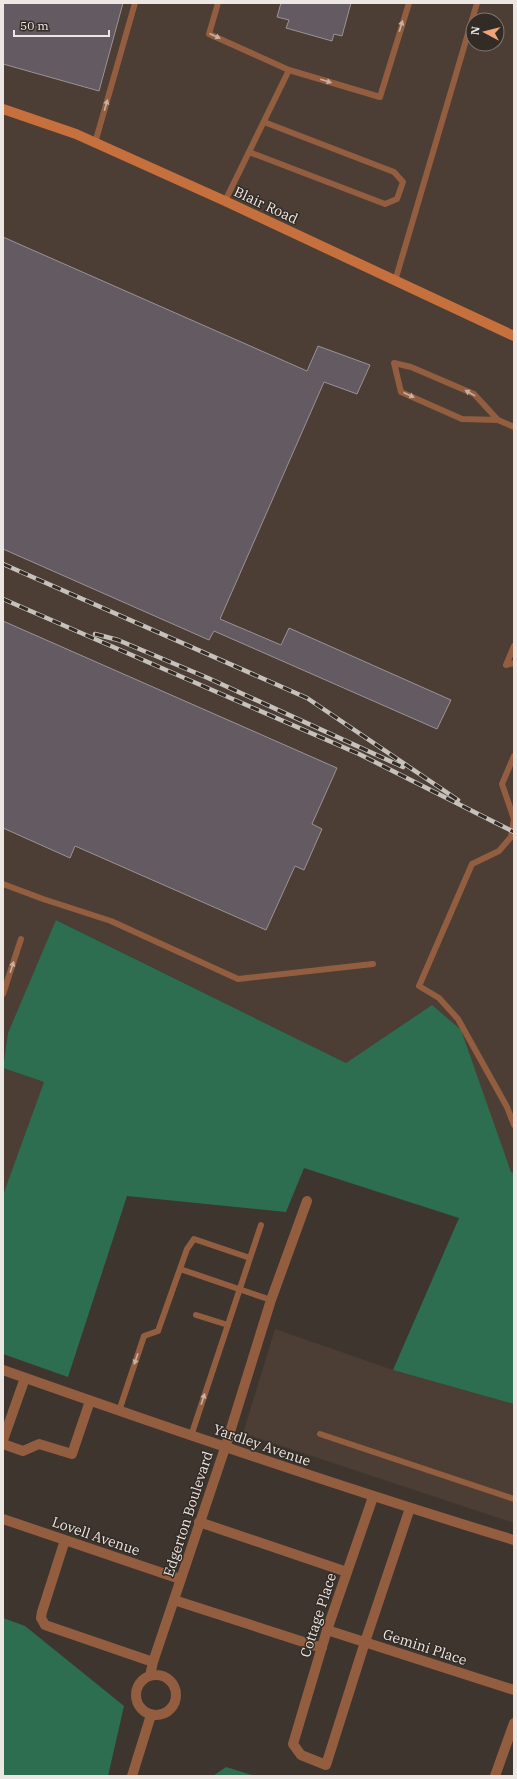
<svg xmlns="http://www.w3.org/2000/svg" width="517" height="1779" viewBox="0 0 517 1779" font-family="'IBM Plex Serif',serif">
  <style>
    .built { fill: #4c3e35; fill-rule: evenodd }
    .green { fill: #2d6e51 }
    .building { fill: #645b62; stroke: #9b9198 }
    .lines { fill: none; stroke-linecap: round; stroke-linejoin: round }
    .lane { stroke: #935d3f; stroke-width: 6 }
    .street { stroke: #935d3f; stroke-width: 10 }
    .secondary { stroke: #c5703d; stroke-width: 10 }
    .rail-casing { stroke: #c7c1bc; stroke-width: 4.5 }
    .rail { stroke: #332b25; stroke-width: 3; stroke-dasharray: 9; stroke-linecap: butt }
    .oneway { fill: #c9b0a1 }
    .labels { text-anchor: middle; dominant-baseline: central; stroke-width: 3; stroke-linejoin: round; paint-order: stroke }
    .street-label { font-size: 14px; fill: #ede7e3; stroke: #332b25 }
  </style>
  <rect width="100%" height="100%" fill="#3e352f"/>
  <path class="built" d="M3,3h511v1170l-3,-1 -79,-167 -86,58 -289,-143 -49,113 -5,35zM473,20h24v24h-24z
    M3,1068l41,14 -41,113z
    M275,1329l118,41 121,34v119l-271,-90z"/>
  <path class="green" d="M56,920l290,143 86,-58 29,25 50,142 3,1v231l-121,-34 66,-152 -155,-50 -18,44 -159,-16 -59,181 -65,-23v-159l41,-113 -41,-14 5,-35z
    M3,1618l22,8 99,80 -16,70h-105z
    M226,1767l29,9h-42z"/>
  <path class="building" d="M3,3h120l-24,88 -96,-27z
    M281,3h70l-9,33 -8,-2 -2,7 -46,-13 3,-8 -12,-3z
    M3,237l304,134 11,-25 52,19 -13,29 -33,-12 -104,237 61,26 8,-17 162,72 -14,29 -223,-98 -5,9 -206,-91z
    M3,621l334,147 -25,56 10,5 -18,41 -9,-4 -29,64 -191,-84 -5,12 -67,-30z"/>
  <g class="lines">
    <path class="lane" d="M218,3l-9,31 80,36 91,27 29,-94
      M95,143l40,-140
      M249,152l136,52 12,-5 6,-17 -9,-10 -130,-50
      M225,201l64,-131
      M395,281l82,-278
      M498,420l-24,-26 -63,-27 -17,-4 7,29 61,27 36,1 16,7
      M506,665l8,-19
      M506,665l8,-2
      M514,756l-12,28 12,35 -3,18 -12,14 -27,13 -53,122 20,12 19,21 49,88 7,18
      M3,884l40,15 68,22 127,58 135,-15
      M3,994l18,-55
      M180,1269l91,31
      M196,1315l32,10
      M119,1411l25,-75 14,-5 29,-82 7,-10 56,19
      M320,1434l194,65
      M191,1436l70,-211"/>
    <path class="street" d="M3,1370c170,60 339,118 511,170
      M3,1440l22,-62
      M3,1444l20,7 16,-7 33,10 18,-53
      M373,1497l-46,133 -34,114 8,11 25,10 39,-123 45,-134
      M3,1519l177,60
      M199,1522l148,50
      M65,1540l-23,72 -1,6 4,7 108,37
      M174,1600l148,48
      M327,1630l187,60
      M136 1695a20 20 0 1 1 40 0a20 20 0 1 1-40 0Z
      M150,1676l3,-14 72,-214 46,-148 36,-99
      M132,1776l19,-61
      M495,1776l19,-53"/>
    <path class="secondary" d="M3,109l73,25 149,67 289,135"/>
    <g class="rail-casing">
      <path id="rail" d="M3,564l304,134 151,102
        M3,599l356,155 155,78
        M95,634l23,6 90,38 195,89"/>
    </g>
    <use href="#rail" class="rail"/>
  </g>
  <defs><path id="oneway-solid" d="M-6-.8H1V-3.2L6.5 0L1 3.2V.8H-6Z"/></defs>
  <g class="oneway">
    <use href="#oneway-solid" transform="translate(401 26) rotate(-73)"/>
    <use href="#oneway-solid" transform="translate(215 36) rotate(24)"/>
    <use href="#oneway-solid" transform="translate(326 81) rotate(17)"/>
    <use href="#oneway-solid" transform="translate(106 105) rotate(-74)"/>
    <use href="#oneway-solid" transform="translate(470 393) rotate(-151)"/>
    <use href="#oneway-solid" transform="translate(409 395) rotate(24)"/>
    <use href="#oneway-solid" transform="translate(12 967) rotate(-72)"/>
    <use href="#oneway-solid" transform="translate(136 1359) rotate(109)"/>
    <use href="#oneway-solid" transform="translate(203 1399) rotate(-72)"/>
  </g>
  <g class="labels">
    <g class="street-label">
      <text transform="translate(266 205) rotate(25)">Blair Road</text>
      <text transform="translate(262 1445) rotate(19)">Yardley Avenue</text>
      <text transform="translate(188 1514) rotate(-72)">Edgerton Boulevard</text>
      <text transform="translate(96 1536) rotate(19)">Lovell Avenue</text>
      <text transform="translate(318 1615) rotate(-72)">Cottage Place</text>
      <text transform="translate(425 1647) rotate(18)">Gemini Place</text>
    </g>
  </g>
  <rect width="517" height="1779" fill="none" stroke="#ede7e3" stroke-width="8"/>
  <g transform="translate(485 32) rotate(277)"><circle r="19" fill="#332b25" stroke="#7d7671"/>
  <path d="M0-3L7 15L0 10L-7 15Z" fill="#f0a278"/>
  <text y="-6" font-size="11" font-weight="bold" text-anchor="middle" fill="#ede7e3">N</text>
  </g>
  <path d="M14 30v6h95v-6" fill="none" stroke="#ede7e3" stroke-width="2"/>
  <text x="20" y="30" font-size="12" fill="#ede7e3" stroke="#332b25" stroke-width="3" paint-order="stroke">50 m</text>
</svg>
